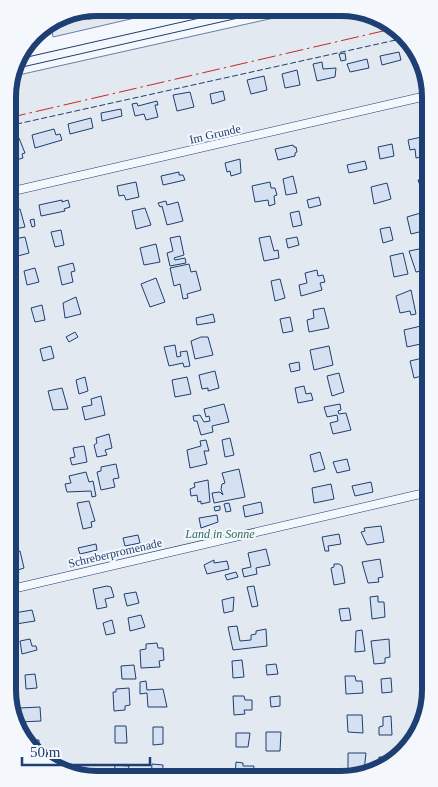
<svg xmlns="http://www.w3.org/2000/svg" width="438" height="787" viewBox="0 0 438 787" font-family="'Times New Roman',serif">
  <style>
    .green { fill: #e3e9f0; stroke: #687fa3 }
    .parking { fill: #e3e8f0; stroke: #687fa3 }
    .building { fill: #d5e0f0; stroke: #1d3f73 }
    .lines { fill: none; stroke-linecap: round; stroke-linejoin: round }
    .lane-casing { stroke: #1d3f73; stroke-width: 9 }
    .street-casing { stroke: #1d3f73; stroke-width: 17 }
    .lane { stroke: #f4f7fb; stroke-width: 8 }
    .street { stroke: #f4f7fb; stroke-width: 15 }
    .tram { stroke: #1d3f73; stroke-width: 1 }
    .fence { stroke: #1d3f73; stroke-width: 1; stroke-dasharray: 6 2.5; stroke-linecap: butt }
    .power { stroke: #c62828; stroke-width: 1; stroke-dasharray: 18 4 2.5 4; stroke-linecap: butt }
    .labels { text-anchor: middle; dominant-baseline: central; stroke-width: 4; stroke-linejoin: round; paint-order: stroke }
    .street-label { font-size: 12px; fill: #1d3f73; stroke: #f4f7fb }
    .park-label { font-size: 12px; font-style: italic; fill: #2c6c60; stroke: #f4f7fb }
    .rim { fill: none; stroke: #1d3f73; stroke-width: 6 }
  </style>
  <rect width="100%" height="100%" fill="#f4f7fb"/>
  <path class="green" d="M314,9h44l42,21 26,38 4,628 -18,49 -42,30 -285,4 -47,-22 -26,-38 -4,-633 6,-10z"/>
  <path class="parking" d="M128,8h50l-125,29 -2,-12z"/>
  <path class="building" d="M399,52l2,8 -19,5 -2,-9z
    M345,53l1,7 -5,1 -2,-7z
    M367,59l2,9 -19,4 -3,-8z
    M322,62l1,7 13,-1 -1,9 -18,4 -4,-17z
    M297,70l3,15 -15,3 -3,-14z
    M264,76l3,14 -16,4 -4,-14z
    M223,91l2,9 -13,4 -2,-10z
    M190,92l4,15 -17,4 -4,-16z
    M157,101l1,4h-3l3,12 -12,3 -2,-6 -9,2 -3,-12 5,-1 1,3z
    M121,109l1,7 -20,5 -1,-8z
    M91,118l2,10 -23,6 -2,-10z
    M54,129l2,6 4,-1 2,6 -27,8 -3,-13z
    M426,136v20l-10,2 -1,-9 -5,1 -2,-10z
    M19,138l6,15 -3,1 1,4 -14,4v-21z
    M392,144l2,12 -14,3 -2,-12z
    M293,145l1,2h2l1,5 -2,1v3l-17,4 -3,-11z
    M240,159l1,14 -10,3 -1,-5 -3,1 -2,-9z
    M365,161l2,8 -18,4 -2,-8z
    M179,172v3h4l2,5 -22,5 -2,-9z
    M293,176l4,17 -11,2 -3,-16z
    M426,178l1,8 -6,2 -3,-8z
    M136,182l3,15 -13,3 -2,-5 -5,1 -2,-10z
    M270,182l1,6h4l2,7 -3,1 1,8 -6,2 -1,-6 -13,2 -3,-16z
    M387,183l4,16 -17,5 -3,-17z
    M319,197l2,8 -12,3 -2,-8z
    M62,200v2l6,-2 2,7 -6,2 1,2 -24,5 -2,-11z
    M166,201l1,4 11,-3 5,19 -16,4 -5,-19 -2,1 -2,-4z
    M145,208l6,17 -15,4 -4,-18z
    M20,209l5,18 -16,3v-18z
    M299,211l3,14 -9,2 -3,-14z
    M424,212l3,18 -16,4 -4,-17z
    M34,219l1,7 -3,1 -2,-7z
    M390,227l3,13 -10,3 -3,-14z
    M61,230l3,15 -9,2 -4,-15z
    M180,236l4,19 -10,3 1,2 10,-2 1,5 -16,3 -3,-13 6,-2 -3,-13z
    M270,236l4,15 4,-1 1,8 -15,3 -5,-23z
    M25,237l4,16 -11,3 -4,-17z
    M297,237l2,8 -11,3 -2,-9z
    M156,244l4,18 -16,3 -4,-17z
    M424,248l3,15 -7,1 1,7 -5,1 -7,-21z
    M403,253l5,21 -14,3 -4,-21z
    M73,263l2,8 -4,1 2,10 -11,3 -4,-18z
    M189,264l2,8 5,-1 5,19 -14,4 1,4 -5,1 -3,-15 -6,2 -4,-18z
    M35,268l4,14 -12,3 -3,-14z
    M317,270l1,6 5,-1 2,7 -5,1 2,7 -21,6 -2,-11 8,-2 -2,-10z
    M156,278l9,24 -15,5 -9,-23z
    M280,279l5,19 -10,3 -4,-20z
    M411,290l5,24 -5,1 -1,-4 -10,2 -4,-17z
    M76,297l5,17 -16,4 -2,-15z
    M42,305l3,15 -10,2 -4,-14z
    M324,308l5,20 -20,4 -2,-12 7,-2 -1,-8z
    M213,314l2,8 -18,3 -1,-7z
    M290,317l3,14 -10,2 -3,-14z
    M421,326l4,17 -18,4 -3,-17z
    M75,332l3,5 -9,5 -3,-5z
    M201,337h7l5,18 -18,4 -4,-18z
    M175,345l2,12 4,-1 -1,-4 7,-1 3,15 -6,1 -1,-4 -14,3 -5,-19z
    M51,346l3,12 -11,3 -3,-12z
    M329,346l4,19 -19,5 -4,-20z
    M427,357l1,25 -1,1 -1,-8 -12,3 -4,-17z
    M299,362l1,8 -9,2 -2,-8z
    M215,371l4,17 -11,3v-3l-6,1 -3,-14z
    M339,373l5,19 -12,4 -5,-20z
    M85,377l3,14 -9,3 -3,-14z
    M187,377l4,17 -16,3 -3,-17z
    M304,386l2,8 5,-1 2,7 -15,3 -3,-15z
    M62,388l6,21 -15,1 -5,-19z
    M428,393v15l-2,1 -5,-15z
    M101,396l4,19 -20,5 -3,-13 10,-2 -1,-6z
    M224,404l5,18 -17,4 1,6 -12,3 -4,-14h-3l-1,-5 7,-1 4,7 6,-1 -1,-5 -3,1 -2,-8z
    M340,404l1,6 -3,1 1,3 7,-1 5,17 -18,4 -3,-11 8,-2 -1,-6 -10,2 -3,-10z
    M109,434l3,14 -7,2 2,5 -10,2 -3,-12 3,-2 -1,-5z
    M230,438l4,17 -9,2 -3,-17z
    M206,440l3,11h-5l3,13 -17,4 -3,-18 14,-4 -1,-5z
    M84,446l3,16 -15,3 -2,-7 5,-1 -2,-9z
    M320,452l5,17 -11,3 -4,-17z
    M347,459l3,11 -13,3 -4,-11z
    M116,464l3,14 -6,1 2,8 -14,3 -4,-18 4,-1v-4z
    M429,465v12h-1l-3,-11z
    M239,469l6,28 -31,6 -2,-10 8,-1 3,3 -2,-6 1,-5 3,-1 -3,-10z
    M86,472l3,10 4,-1 3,15 -4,1 -1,-6 -24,1 -2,-8 6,-1 -2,-7z
    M208,480l2,22 -9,2v-3l-3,1 -1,-7 -6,1 -1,-7 5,-2 -1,-4z
    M371,482l2,10 -18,4 -3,-10z
    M331,484l3,15 -20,4 -2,-15z
    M89,501l6,20 -4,1 1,5 -9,2 -6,-26z
    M261,502l2,11 -18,4 -2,-11z
    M229,503l2,8 -5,1 -2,-8z
    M220,506v4l-5,1 -1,-4z
    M217,515l1,7 -17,6 -2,-10z
    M381,526l3,16 -17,3 -6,-13 4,-1 -1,-3z
    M339,534l2,10 -13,2 1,5h-4l-3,-14z
    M138,535l2,8 -15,3 -2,-8z
    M96,544l1,6 -17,4 -2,-6z
    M266,549l4,16 -14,3 1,6 -13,3 -2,-8 9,-2 -3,-14z
    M20,551l4,17 -6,2 1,3 -4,1v-4l-4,1v-18z
    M380,559l3,18 -5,1 1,4 -11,1 -6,-21z
    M214,560v3l13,-2 2,8 -22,5 -3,-9z
    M334,564h5l3,2 3,17 -11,2 -3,-17 3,-1z
    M236,572l2,5 -11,3 -2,-5z
    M107,586l4,1 3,10 -9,2 2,8 -10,2 -4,-20z
    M254,586l4,20 -6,1 -5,-20z
    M136,592l3,11 -12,3 -3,-12z
    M378,596v6h6l1,15 -13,2 -2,-22z
    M234,597l-1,14 -9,2 -2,-13z
    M349,608l2,12 -10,1 -2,-12z
    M32,610l3,11 -19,3 -2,-11z
    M141,615l4,12 -15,4 -2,-13z
    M112,620l3,13 -9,2 -3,-12z
    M237,626l3,15 11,-1v-5l5,-1v-3l10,-2 1,17 -34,4 -5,-23z
    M362,630l3,21 -10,1 1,-21z
    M30,639l2,7h4l1,4 -15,4 -2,-13z
    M389,639l1,18 -5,1v5l-11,1 -3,-23z
    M157,643l1,5h5l1,12 -5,1 1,6 -19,1 -1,-18 6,-1v-5z
    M242,660l2,17 -11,1 -1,-17z
    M276,664l2,10 -11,1 -1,-10z
    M134,665l2,14h-14l-1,-13z
    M35,674l2,14 -11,1 -1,-14z
    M345,676h10l1,5h6l1,12 -17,1z
    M391,678l1,14 -10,1 -1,-14z
    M146,681l1,9 16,-1 4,18h-19l-1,-14 -7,1v-12z
    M129,688l1,17 -5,1v4l-11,1 -1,-19h3v-3z
    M233,696h11l1,4h7v10h-8l1,4 -11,1z
    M280,696v10l-9,1 -1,-10z
    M40,707l1,14 -22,1v-14z
    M347,715h15l1,18 -15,-1z
    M391,716l1,19h-13v-8l4,-1v-9z
    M115,726h11l1,17h-12z
    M153,727h10v17l-10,1z
    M266,732h15l-1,19h-14z
    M236,733h14l-2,14h-12z
    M30,740h9v18l-10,-14z
    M348,753h18l-2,18h5v4h-21z
    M379,757h9v5l-10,7z
    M236,762l7,1v3h11l-1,10 -18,1z
    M152,764l11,1 -1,13h-11z
    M115,765l14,1 -2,11 -8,1v-2h-5z"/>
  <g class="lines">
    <g class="lane-casing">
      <path id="lane" d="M9,192l417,-96
        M12,589l417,-97"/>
    </g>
    <g class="street-casing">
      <path id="street" d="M89,11l13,-3"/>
    </g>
    <use href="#lane" class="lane"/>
    <use href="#street" class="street"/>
    <path class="tram" d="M23,58l221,-50
      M18,68l260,-59"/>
    <path class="fence" d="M8,126l397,-88"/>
    <path class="power" d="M8,118l388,-90"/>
  </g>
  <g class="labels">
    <g class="street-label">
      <text transform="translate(215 134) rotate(-13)">Im Grunde</text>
      <text transform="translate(115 553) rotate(-13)">Schreberpromenade</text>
    </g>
    <g class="park-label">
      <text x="220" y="534">Land in Sonne</text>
    </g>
  </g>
  <path d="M0 0H438V787H0ZM97 16H341A81 81 0 0 1 422 97V690A81 81 0 0 1 341 771H97A81 81 0 0 1 16 690V97A81 81 0 0 1 97 16Z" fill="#f4f7fb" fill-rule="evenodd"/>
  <path class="rim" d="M97 16H341A81 81 0 0 1 422 97V690A81 81 0 0 1 341 771H97A81 81 0 0 1 16 690V97A81 81 0 0 1 97 16Z"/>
  <path d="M22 757v8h128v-8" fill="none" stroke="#1d3f73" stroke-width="2.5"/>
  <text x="30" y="757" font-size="15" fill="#1d3f73" stroke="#f4f7fb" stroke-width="4" paint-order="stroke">50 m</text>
</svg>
